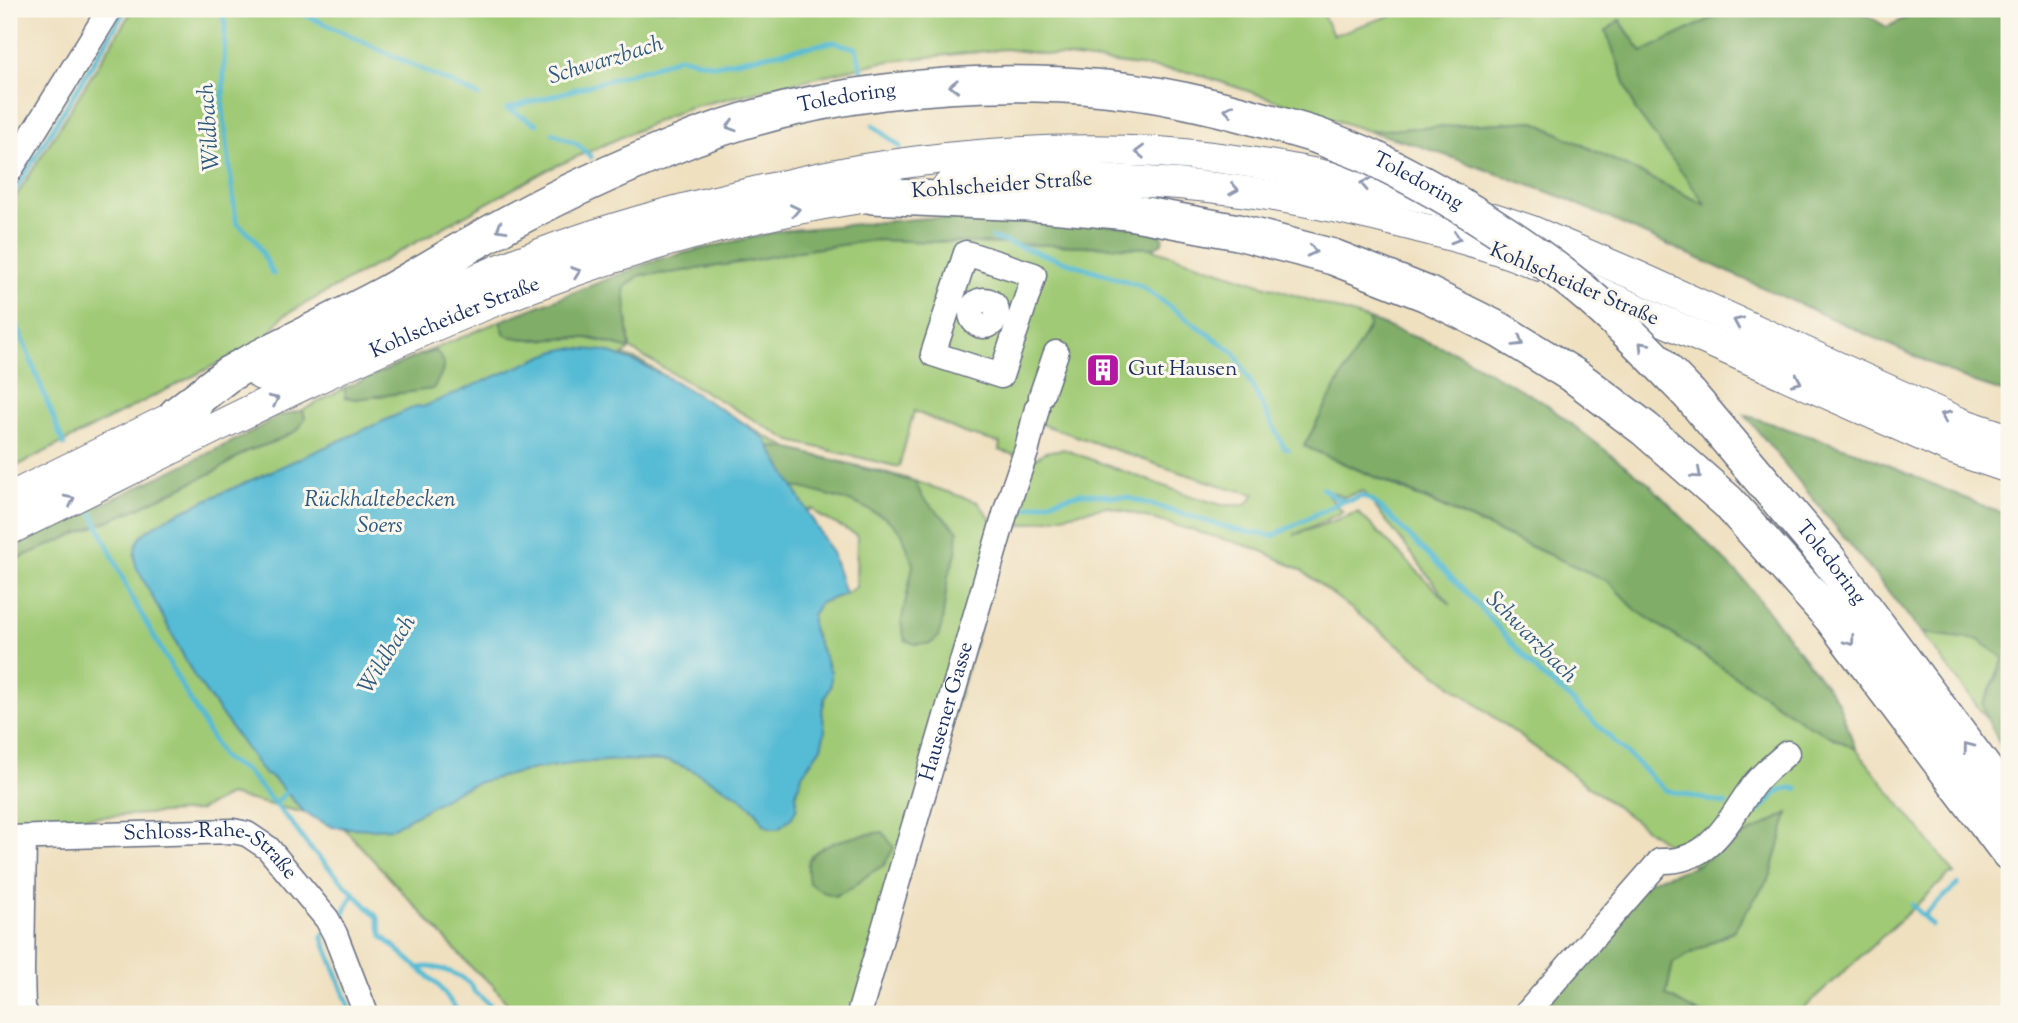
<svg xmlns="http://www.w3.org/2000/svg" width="2018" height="1023" viewBox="0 0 2018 1023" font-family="'Sorts Mill Goudy',serif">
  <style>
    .green { fill: #a0ca76; stroke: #5e7c6a; stroke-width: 2; fill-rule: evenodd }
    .forest { fill: #80ae67; stroke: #4e6e62; stroke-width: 2 }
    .water { fill: #56bbd4; stroke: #387599; stroke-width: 2 }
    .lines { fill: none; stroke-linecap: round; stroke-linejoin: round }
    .stream { stroke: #56bbd4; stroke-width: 5 }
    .minor-casing { stroke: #656d80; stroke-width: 27 }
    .major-casing { stroke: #656d80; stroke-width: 32 }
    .highway-casing { stroke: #656d80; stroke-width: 38 }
    .minor { stroke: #fff; stroke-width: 24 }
    .major { stroke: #fff; stroke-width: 30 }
    .highway { stroke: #fff; stroke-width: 35 }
    .highway-bridge-casing { stroke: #656d80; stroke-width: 38; stroke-linecap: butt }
    .highway-bridge { stroke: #fff; stroke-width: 35 }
    .oneway { stroke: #8d97ae }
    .labels { text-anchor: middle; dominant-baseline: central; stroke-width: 6; stroke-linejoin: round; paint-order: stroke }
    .street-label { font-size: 21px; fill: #1b2f5e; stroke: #fbf7ec }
    .poi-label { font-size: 21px; fill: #1b2f5e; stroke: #fbf7ec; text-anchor: start }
    .water-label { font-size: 23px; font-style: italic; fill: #2d5981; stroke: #fbf7ec }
  </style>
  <rect width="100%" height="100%" fill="#fbf7ec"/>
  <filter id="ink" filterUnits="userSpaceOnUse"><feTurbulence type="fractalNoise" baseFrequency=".0143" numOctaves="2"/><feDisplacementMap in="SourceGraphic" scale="14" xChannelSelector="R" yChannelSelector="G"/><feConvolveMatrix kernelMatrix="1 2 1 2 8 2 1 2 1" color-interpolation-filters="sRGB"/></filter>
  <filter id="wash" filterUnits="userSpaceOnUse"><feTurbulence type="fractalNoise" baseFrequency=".00686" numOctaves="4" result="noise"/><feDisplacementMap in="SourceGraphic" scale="28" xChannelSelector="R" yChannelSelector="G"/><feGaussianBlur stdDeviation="1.57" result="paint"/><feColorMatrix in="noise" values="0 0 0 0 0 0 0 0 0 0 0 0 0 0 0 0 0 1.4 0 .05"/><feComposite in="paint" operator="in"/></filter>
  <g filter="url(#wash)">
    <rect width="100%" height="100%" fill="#efe0c0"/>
    <path class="green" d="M133,9h1187l13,26 77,-26h321l-89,44 -22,-33 -14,11 29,78 73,97 -175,-85 -165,10 -174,-58 -189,-24 -123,13 -195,46 -140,62 -264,146 -19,24 -255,130v-262z
      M875,240l275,8 217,71 3,6 -66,121 304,135 28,29 172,115 48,24 99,125 -6,1 -151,139h-98l-34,-19 7,-33 60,-31 54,-117 -53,27 -40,26 -7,-15 -23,-10 -211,-155 -152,-117 -43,-21 -151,-43 -98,22 -145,486h-349l-23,-30 -19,-15 -130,-142 50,1 66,-38 21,-8 54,-13 44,-6 40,-3 51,1 23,9 47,26 17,15 8,13 32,-30 6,-20 19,-27 4,-16 -3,-20 3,-14 6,-11v-14l-19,-43v-14l8,-12 25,-9 11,-7 1,-52 -37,-19 -7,-7 -645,117c9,17 17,36 28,52 32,49 70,93 109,135l-76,-18 -31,16 -189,11v-260l125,-52 84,-40 29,-19 27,-9 31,-24 -2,-8 42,-22v9l11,2 27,-4 52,-44 -18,5 83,-35 5,13 30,6 52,-2 43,11 -6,-61 16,-13 30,-2 74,-11 48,-10zM630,349l161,92 108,26 15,-56 50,22 36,10 -1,7 19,6 12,-36 137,48 62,20 26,6 -9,11h-24l-31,-9 -128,-47 -18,3 -12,8 -38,64 -17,-22 -79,-26 -106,-26 -24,-12 -129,-77 -17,-6zM1323,489l21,8 19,-6 88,114 -93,-93 -64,23 49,-23z
      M1922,633l57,7 25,18 -21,46 4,15z"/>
    <path class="forest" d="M1731,9h125l31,18 37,-18h85v239l-9,18 4,22 5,10v96l-37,-12 -410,-185 -148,-53 -46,-13 165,-10 173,84 -71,-96 -29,-78 13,-11 23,32z
      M927,218l138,2 85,9 13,8 -1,6 -9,5 -278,-8 -83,12 -48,10 -74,11 -30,2 -16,13 6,61c-14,-4 -28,-9 -43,-11 -27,-3 -55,6 -82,-3l-5,-14 159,-62 120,-28z
      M1367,319l87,33 89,50 106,82 94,95 94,121 19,49 -48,-24 -172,-115 -28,-29 -184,-83 -120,-52 66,-121z
      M436,351l8,11 -2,11 -9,16 -77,10 -11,-2v-9l72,-32z
      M303,410l2,8 -7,12 -24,12 -27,9 -29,19 -84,40 -125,52v-13l233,-112 37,-21z
      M1745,415l110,36 138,59 16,5v246l-22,-42 -4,-15 14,-27 7,-19 -25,-18 -57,-7z
      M750,443l40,6 125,33 8,16 35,33 -2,23 -8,22 -6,48 -4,13 -8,7h-15l-10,-4 -4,-17 12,-58 -11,-32 -16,-15 -31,-15 -53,-15 -29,-1z
      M1788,813l-17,62 -38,56 -60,32 -7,32 34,19h-161l106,-132 49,-15 40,-26z
      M883,832l11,16 -10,17 -15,9 -17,14 -17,8 -12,-4 -14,-9c-1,-8 -3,-15 0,-23 8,-18 56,-26 74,-28z"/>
    <path class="water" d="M570,348l35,3 36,13 33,17 65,39 26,19 67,114 13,41 -25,9 -8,12v14l19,43v14l-6,11 -3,14 3,20 -4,16 -19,28 -6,19 1,13 -5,10 -13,11h-8l-7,-4 -8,-13 -17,-15 -47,-26 -23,-9 -51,-1 -40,3 -44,6 -54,13 -21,8 -66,38 -20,1 -41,-2 -27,-14 -33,-36 -7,-2 -71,-99 -58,-110c-7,-30 14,-38 37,-51l244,-109 6,1 130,-55z"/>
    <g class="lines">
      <path class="stream" d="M221,9l4,15 -2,84 12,105 2,10 18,16 18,35
        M293,9l186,87
        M507,109l143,-41 30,-11 35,8 118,-23 23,6 6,23
        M507,109l30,15
        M873,125l27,22
        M553,133l24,11 14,13
        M9,200l117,-191
        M993,238l148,48 94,67 49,94 4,2
        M9,304l55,141
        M1322,488c16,11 20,18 39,8l10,4 10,8 88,87 72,80 25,20 99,95 61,14
        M1026,508l55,-15 48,5 107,32 37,6 69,-35
        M93,514l39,84 91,160 23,13 45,51 18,25 69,71 4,18 57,50 17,23 8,5
        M276,803l14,-15
        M1745,812l11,1c14,-10 23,-30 41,-24
        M1912,905l20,20
        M1923,916l35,-32
        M337,922l5,-5 11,-23
        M327,931l-5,5 30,78
        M420,968c13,-4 42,6 51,17 5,6 0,5 6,9 10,8 13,9 19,20"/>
    </g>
  </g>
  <g filter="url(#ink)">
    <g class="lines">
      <g class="minor-casing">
        <g id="minor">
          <path d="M9,172l101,-163"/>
          <path d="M966,253l68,22 -33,101 -68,-22z"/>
          <circle cx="984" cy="313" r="13"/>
          <path d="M1041,396l15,-43"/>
          <path id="s1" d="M9,838l224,-7 14,3 21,14 59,71 8,15 31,80"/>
          <path d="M24,838l-2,133 1,37 3,6"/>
          <path id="s2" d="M859,1014l149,-510 19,-55 10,-41"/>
          <path d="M1526,1014l134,-153c51,2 67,-39 92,-74 9,-13 23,-23 35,-34"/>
        </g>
      </g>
      <g class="major-casing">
        <g id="major">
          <path d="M947,187c157,-18 314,-2 467,39 42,11 87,22 126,40"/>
          <path d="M1493,218l39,13 105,45 324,147 48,16"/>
          <path d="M1589,288l361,160 59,20"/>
          <path d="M261,375c91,-42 182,-85 276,-120 71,-27 145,-47 218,-63 38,-9 77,-18 115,-24 94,-15 193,-21 288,-16 97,6 191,28 285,50"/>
          <path d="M9,498l188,-93"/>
          <path id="s3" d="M9,530c283,-139 569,-299 888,-337"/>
        </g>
      </g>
      <g class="highway-casing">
        <g id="highway">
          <path d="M873,196l155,7 101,9 109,20 95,25 94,37 74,37 75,46 69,52 83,73 103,115 178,236"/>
          <path id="s4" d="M1690,395l136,161 183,246"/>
          <path id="s5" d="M177,414l50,-39 14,-8c48,-25 97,-48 144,-73 45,-25 89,-53 135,-77 48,-26 100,-49 151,-70 130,-55 294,-72 434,-59 73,7 143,27 213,48"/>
        </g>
      </g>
      <use href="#minor" class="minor"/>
      <use href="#major" class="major"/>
      <use href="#highway" class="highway"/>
      <g class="highway-bridge-casing">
        <g id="highway-bridge">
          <path id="s6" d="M1318,136c19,8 40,14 59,24 72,36 140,77 202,128 40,33 75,70 111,107"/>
        </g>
      </g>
      <use href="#highway-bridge" class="highway-bridge"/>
    </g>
    <defs><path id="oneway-chevron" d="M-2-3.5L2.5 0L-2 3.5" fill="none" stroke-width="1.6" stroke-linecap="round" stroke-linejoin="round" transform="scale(1.75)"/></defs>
    <g class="oneway">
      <use href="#oneway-chevron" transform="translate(954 86) rotate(178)"/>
      <use href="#oneway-chevron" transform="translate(1229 110) rotate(-168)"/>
      <use href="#oneway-chevron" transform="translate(731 126) rotate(162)"/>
      <use href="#oneway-chevron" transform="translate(1140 152) rotate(-179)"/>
      <use href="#oneway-chevron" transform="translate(1365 184) rotate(-168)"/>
      <use href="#oneway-chevron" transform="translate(1234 189) rotate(9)"/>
      <use href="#oneway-chevron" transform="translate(795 210) rotate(-12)"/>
      <use href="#oneway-chevron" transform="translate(501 228) rotate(150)"/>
      <use href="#oneway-chevron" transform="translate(1456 238) rotate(17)"/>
      <use href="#oneway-chevron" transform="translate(1312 251) rotate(14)"/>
      <use href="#oneway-chevron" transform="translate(576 272) rotate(-19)"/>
      <use href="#oneway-chevron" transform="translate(1738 322) rotate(-156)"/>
      <use href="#oneway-chevron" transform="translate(1519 342) rotate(31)"/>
      <use href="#oneway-chevron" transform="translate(1643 346) rotate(-134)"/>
      <use href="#oneway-chevron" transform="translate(1797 381) rotate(24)"/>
      <use href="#oneway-chevron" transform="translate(274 400) rotate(-26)"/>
      <use href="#oneway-chevron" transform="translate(1945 416) rotate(-156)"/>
      <use href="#oneway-chevron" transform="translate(1697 474) rotate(41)"/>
      <use href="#oneway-chevron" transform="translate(70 500) rotate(-26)"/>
      <use href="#oneway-chevron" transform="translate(1850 641) rotate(53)"/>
      <use href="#oneway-chevron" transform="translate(1968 747) rotate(-127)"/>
    </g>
  </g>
  <defs>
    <g id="building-square" transform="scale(1.75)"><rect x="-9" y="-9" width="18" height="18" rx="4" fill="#b5179e" stroke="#fbf7ec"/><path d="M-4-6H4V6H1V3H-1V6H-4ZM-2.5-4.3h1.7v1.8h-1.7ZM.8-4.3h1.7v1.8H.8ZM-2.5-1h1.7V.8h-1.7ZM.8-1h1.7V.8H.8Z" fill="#fff"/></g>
  </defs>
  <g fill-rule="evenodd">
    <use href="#building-square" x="1103" y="370"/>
  </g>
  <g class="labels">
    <g class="street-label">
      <text stroke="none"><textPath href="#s5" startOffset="746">Toledoring</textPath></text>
      <text stroke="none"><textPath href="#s6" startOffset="110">Toledoring</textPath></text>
      <text transform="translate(1002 186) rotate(-4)">Kohlscheider Straße</text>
      <text transform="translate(1574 285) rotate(23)">Kohlscheider Straße</text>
      <text stroke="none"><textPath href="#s3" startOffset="494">Kohlscheider Straße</textPath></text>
      <text stroke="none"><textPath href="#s4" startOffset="219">Toledoring</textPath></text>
      <text stroke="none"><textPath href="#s2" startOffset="315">Hausener Gasse</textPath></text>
      <text stroke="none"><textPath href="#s1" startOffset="208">Schloss-Rahe-Straße</textPath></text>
    </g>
    <g class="poi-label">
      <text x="1128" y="370">Gut Hausen</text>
    </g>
    <g class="water-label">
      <text transform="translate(606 61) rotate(-17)">Schwarzbach</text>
      <text transform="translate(210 127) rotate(-94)">Wildbach</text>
      <text x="380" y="500">Rückhaltebecken<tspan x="380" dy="26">Soers</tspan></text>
      <text transform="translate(1531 638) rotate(45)">Schwarzbach</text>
      <text transform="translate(388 655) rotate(-58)">Wildbach</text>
    </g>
  </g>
  <rect width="2018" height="1023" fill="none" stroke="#fbf7ec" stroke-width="35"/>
</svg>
